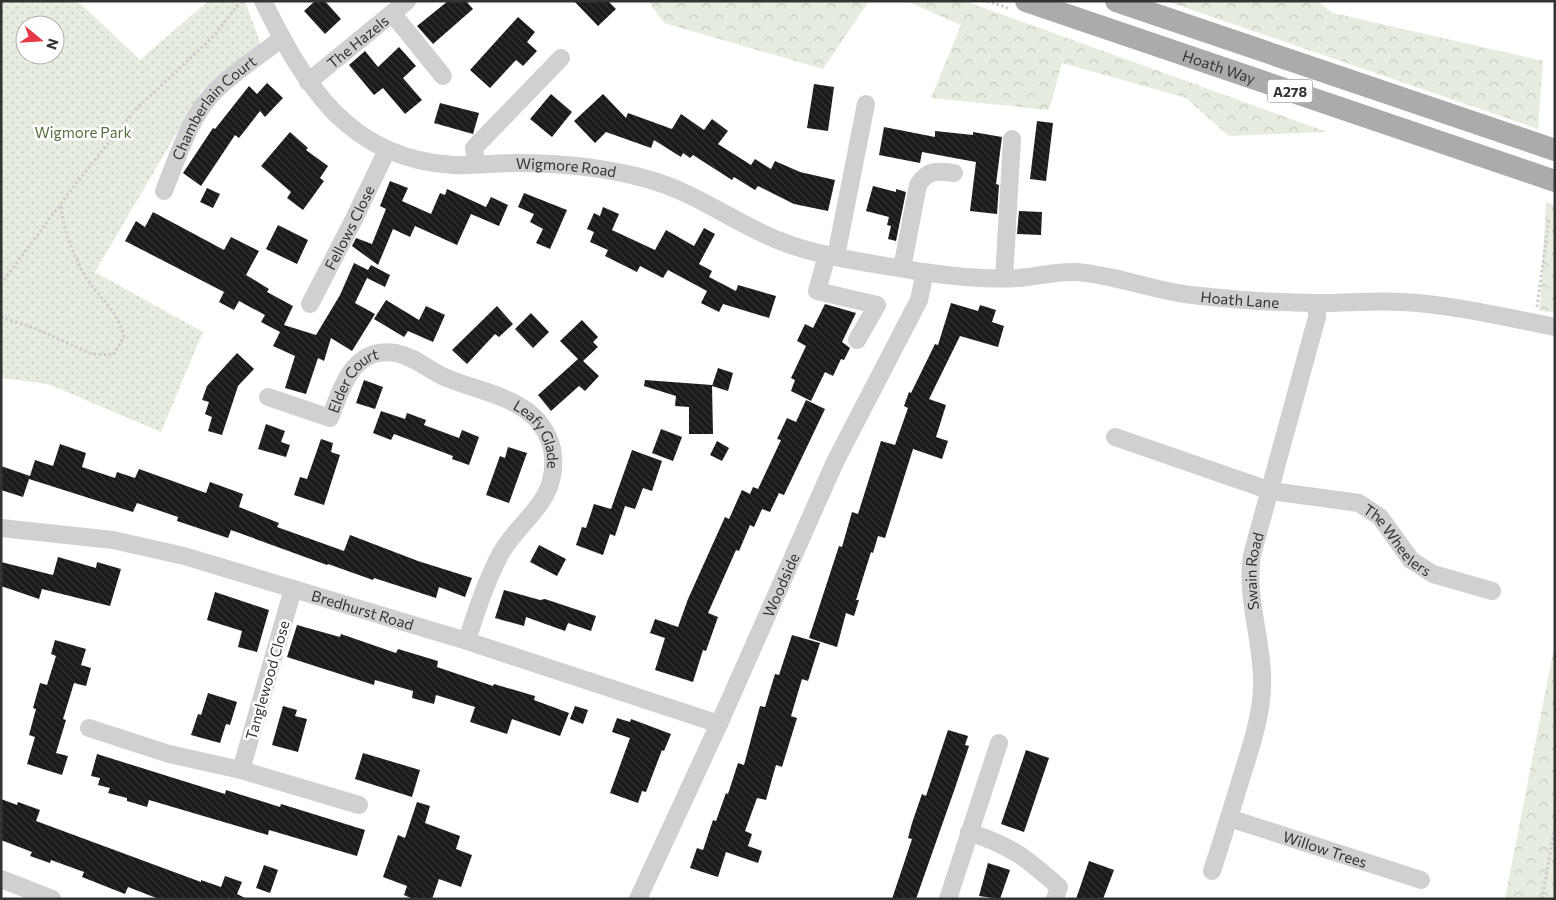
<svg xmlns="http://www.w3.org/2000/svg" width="1556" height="900" viewBox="0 0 1556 900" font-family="Commissioner,sans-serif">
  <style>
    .forest { fill: url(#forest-crowns) }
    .park { fill: url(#park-dots); fill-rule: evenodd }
    .building { fill: url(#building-back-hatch) }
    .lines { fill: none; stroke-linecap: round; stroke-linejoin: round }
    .path { stroke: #cdcdcd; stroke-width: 3; stroke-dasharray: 2.5 2.5; stroke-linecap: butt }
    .minor { stroke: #d0d0d0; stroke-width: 18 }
    .major { stroke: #ababab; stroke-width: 22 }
    .labels { text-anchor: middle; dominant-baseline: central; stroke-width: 5; stroke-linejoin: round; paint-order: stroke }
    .shield { fill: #fff; stroke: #707070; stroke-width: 1 }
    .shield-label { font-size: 14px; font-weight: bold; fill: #333 }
    .street-label { font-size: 15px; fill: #333; stroke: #fff }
    .park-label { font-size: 15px; fill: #56703f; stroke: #fff }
  </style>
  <defs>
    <pattern id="forest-crowns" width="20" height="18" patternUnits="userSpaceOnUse" patternTransform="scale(1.25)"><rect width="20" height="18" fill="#e6ecdf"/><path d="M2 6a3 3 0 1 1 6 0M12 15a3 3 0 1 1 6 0" fill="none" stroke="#c6cbc0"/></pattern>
    <pattern id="park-dots" width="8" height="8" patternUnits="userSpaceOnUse" patternTransform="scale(1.25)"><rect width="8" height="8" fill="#e6ecdf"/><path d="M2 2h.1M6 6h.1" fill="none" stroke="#c6cbc0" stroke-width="1.8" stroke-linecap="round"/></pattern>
    <pattern id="building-back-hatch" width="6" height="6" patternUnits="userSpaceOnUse" patternTransform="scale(1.25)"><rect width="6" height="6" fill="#1a1a1a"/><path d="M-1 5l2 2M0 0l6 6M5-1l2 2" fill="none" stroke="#333"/></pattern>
  </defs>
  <rect width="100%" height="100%" fill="#fff"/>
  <path class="forest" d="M648,1h221l-46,68 -159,-46z
    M906,1h59l362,131 -98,4 -43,-38 -124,-35 -13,47 -118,-12 30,-73z
    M1166,1h152l15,12 210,48 -5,68z
    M1546,202l9,3v108l-15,-3z
    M1555,642v257h-50z"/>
  <path class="park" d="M1,1h71l9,3 59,56 68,-59h37l16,44 -59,45 -107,182 108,60 -42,100 -113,-48 -47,-6zM25,25h30v30h-30z"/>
  <path class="building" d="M315,1h10l16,18 -16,15 -21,-23z
    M448,1h18l7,8 -40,35 -16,-18z
    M574,1h34l8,8 -18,17z
    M518,17l17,15 -8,10 10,9 -14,15 -7,-6 -26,28 -20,-18z
    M399,47l17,19 -13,12 19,22 -17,14 -22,-26 -9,7 -25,-30 16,-14 13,16z
    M267,83l16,15 -18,19 -5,-6 -21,27 -4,-3 -34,51 -18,-13 30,-45 2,1 34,-43 8,8z
    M814,84l20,3 -6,44 -21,-3z
    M551,94l21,18 -20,25 -22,-18z
    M603,94l23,24 2,-5 44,16 9,-15 23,16 8,-11 16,12 -10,13 33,21 4,-6 16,10 4,-8 25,11 35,8 -7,31 -34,-7 -36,-18 -3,4 -21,-13 -2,3 -39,-25 -3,3 -7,-5 -2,4 -27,-17 -3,8 -45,-16 -11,11 -21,-22z
    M440,103l39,10 -6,21 -39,-11z
    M1037,121l16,2 -7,58 -16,-2z
    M884,127l51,10v-6l38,4v-3l29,5 -6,47 3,1 -2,29 -27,-3 6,-49 -54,-10 -2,11 -41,-8z
    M290,132l18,16 -2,2 22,16 -8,12 4,3 -21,29 -16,-12 4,-6 -30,-26z
    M390,181l18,7 -6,13 29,13 9,-21 5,2 2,-6 39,18 5,-10 17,8 -9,21 -28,-12 -14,31 -42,-19 -5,11 -17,-8 -15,36 -26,-19 4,-8 16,6 14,-35 -6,-3z
    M873,186l23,6v-3l10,3 -10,49 -8,-2 3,-13 -4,-1 2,-8 -23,-6z
    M207,188l13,6 -7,14 -13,-6z
    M524,193l43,17 -17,39 -14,-6 7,-14 -13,-7 4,-8 -16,-7z
    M603,207l16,7 -7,16 43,20 11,-20 28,16 10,-18 11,6 -16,30 13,7 -3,6 27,14 2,-6 38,11 -7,22 -46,-14 -4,8 -18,-9 6,-12 -39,-21 -5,8 -23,-12 -3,6 -32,-16 3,-6 -18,-8 4,-10 -7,-3 7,-16 6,3z
    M1019,211l23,1 -1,23 -24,-1z
    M153,212l71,38 7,-13 28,14 -13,24 23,14 -2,3 26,14 -9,19 32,10 24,-40 14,-32 14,7 3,-5 19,10 -5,12 -18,-9 -12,25 20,11 -23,37 -21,-13 -7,23 -6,-3 -12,36 -21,-6 10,-32 -22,-10 7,-14 -19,-10 4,-7 -26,-14 -5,9 -15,-8 5,-10 -99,-51 11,-20 9,6z
    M278,225l30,15 -11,24 -31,-15z
    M386,300l33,20 7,-14 19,9 -12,27 -25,-11 -4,6 -30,-18z
    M951,303l27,8 2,-6 16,5 -4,12 12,4 -6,21 -38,-11 -31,63 17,6 -10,32 12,4 -6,18 -29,-10 -28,89 -7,-2 -5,17 -2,-1 -15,48h3l-5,16 -8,-3 -9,34 -28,-9 30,-92 3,1 10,-35 6,2 23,-73 14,4 13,-37 -4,-2 5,-14 2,1 24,-49 3,1z
    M825,304l31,9 -14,29 8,6 -6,12 -3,-1 -8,17 -8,-4 -14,29 -20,-10 4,-11 -4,-2 15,-32 -9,-5 8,-17 8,4z
    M497,306l16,18 -14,13 -4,-3 -28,30 -15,-14z
    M531,313l18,19 -16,16 -18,-19z
    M582,320l16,17 -5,5 5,5 -15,14 16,15 -14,15 -6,-5 -28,25 -13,-16 40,-36 -18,-18z
    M237,353l17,16 -16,17 -16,49 -14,-4 4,-14 -7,-3 4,-12 -7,-2 5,-14z
    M718,368l15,5 -5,18 -16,-5z
    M364,380l19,7 -8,22 -19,-6z
    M645,380l67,5 1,49h-24v-27l-14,-1 1,-10 -32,-10z
    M806,400l19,9 -41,86 -5,-2 -9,19 -8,-3 -8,18 -4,-2 -11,26 -3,-1 -28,63 10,4 -12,34 -3,-1 -10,32 -38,-12 10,-32 -15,-5 5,-14 23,8 10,-28 37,-82 4,2 13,-29 8,4 3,-7 5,2 23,-49 -4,-1 10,-21 9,4z
    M381,411l24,8 2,-6 19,7 -2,5 35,13 3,-8 17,7 -10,28 -17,-6 1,-3 -59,-22 -3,6 -18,-7z
    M266,424l19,7 -4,11 9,3 -4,12 -28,-8z
    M661,429l21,8 -9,24 -21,-8z
    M321,439l12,4 -2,9 9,3 -16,50 -30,-10 6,-18 7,2z
    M717,441l12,7 -7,13 -12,-6z
    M60,444l26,9 -4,14 33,11 2,-6 18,6 4,-9 67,24 4,-11 33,12 -4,13 40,16 -2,4 67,24 6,-16 68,26 54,17 -7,19 -26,-10 -3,11 -62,-20 -1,2 -45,-16 -1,1 -96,-35 -3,8 -51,-17 1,-4 -41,-14 -4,9 -104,-33 -6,18 -22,-7v-24l29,10 5,-16 18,6z
    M508,447l19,6 -18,50 -23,-8 14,-39 5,2z
    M632,450l30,11 -10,30 -9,-3 -8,21 -10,-3 -10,30 -5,-2 -7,21 -27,-10 6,-18 4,1 8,-24 17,5z
    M539,545l27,14 -9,17 -27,-14z
    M58,557l38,11 1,-6 24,7 -11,37 -68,-17 -3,10 -38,-13v-24l52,13z
    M504,590l36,10 5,-1 51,17 -5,15 -23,-8 -3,8 -39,-14 -2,9 -29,-8z
    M215,592l54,18 -12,42 -19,-5 4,-16 -35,-11z
    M297,625l43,12 1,-3 55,19 2,-4 40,12 -1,6 56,19 1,-2 41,12 -1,4 35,13 -9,23 -48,-17 -5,15 -37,-12 5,-15 -39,-12 -2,9 -22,-6 1,-7 -38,-11 -1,5 -87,-28z
    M792,635l28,8 -12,38 -6,-2 -11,37 6,2 -15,49 -6,-2 -10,35 -9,-2 -12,33 7,3 -4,12 14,5 -4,12 -32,-11 -8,25 -28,-9 7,-20 6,2 10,-30 3,1 10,-28 2,1 10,-31 6,2 16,-59 5,1 10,-33 4,1z
    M55,640l31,9 -5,16 10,3 -5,18 -12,-3 -11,36 3,1 -10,33 12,3 -6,19 -35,-11 8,-27 -6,-2 7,-26 -3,-1 7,-25 7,2 9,-29 -5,-2z
    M208,693l29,9 -7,23 -4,-1 -6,19 -29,-8 7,-21 3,1z
    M283,706l14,4 -2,6 12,3 -9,33 -26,-7z
    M575,706l13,4 -5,14 -13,-5z
    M617,718l13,4 1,-3 40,15 -7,17 -2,-1 -16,42 -4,-1 -4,12 -28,-10 20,-55 -18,-6z
    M948,730l20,6 -3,9 4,1 -14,42 -39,111h-24l20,-60 -4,-1 4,-15 10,-29 4,2z
    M1026,750l23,8 -25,74 -23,-8z
    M363,753l57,17 -8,27 -57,-18z
    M97,754l128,40 1,-4 54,17 1,-3 84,26 -8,26 -88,-26 -1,5 -119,-35 -2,7 -20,-6v-3l-19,-5 2,-5 -12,-3 2,-7 -9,-2z
    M1,799l16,6 1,-3 22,8 -4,11 165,61v-2l20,7 4,-11 17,6 -5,12 10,5h-88l-31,-12 -3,7 -43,-17 2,-5 -33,-12 -1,3 -20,-7 2,-4 -31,-12z
    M417,802l13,4 -5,17 35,13 -4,13 16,6 -11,32 -22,-8 -7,20h-19l-9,-4 3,-9 -24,-9 15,-42 7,3z
    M1089,861l25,9 -11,29h-27z
    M988,863l22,7 -10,29 -21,-3z
    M264,865l14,5 -8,23 -14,-5z"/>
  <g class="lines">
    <path class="path" d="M987,1l21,7
      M1,284l73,-98 61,-76 78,-73 28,-36
      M1537,307l12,-89
      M1,317l33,11 58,26 21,1 11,-18c-8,-31 -27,-39 -41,-65 -11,-19 -20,-45 -22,-66
      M1542,899l13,-73"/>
    <g class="minor">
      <path id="s1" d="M263,1c42,85 86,158 190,164 21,1 42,-2 63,-2 44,0 88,4 131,16 49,13 87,44 133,62 42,17 98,23 143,31 34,5 71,9 105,5 16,-2 32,-6 48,-5 42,3 83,21 124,24 39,4 80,7 119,7 28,0 56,-3 84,-1 51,3 102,15 152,25"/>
      <path d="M392,13l51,63"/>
      <path id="s2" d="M308,82l99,-81"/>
      <path d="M476,164l-2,-16 87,-90"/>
      <path id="s3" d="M164,191c12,-30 27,-77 51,-100 19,-19 44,-35 66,-52"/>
      <path d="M827,255l-10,36 60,14 -20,35"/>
      <path d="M836,256l30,-152"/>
      <path d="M902,268l16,-83c10,-16 19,-14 36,-12"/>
      <path d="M1004,278l8,-139"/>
      <path id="s4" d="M310,304l44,-85 33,-69"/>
      <path id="s5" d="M268,397l62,21c9,-23 18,-56 44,-64 7,-2 15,-2 22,-1 22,5 33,18 51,25 26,11 57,16 80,33 14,10 25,28 26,45 4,47 -32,62 -52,97 -15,28 -25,58 -34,88"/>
      <path id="s6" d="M1115,437l156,54 88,12 21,14 31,43 22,14 59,17"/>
      <path id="s7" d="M1,528l112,12 71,16 283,85 252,83"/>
      <path d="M293,589l-52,181 118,35"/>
      <path d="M89,728l80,26 72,16"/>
      <path id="s8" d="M1229,818l192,62"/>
      <path d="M969,832c44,15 56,25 90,55l-4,12"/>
      <path id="s9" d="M1212,871c11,-33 21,-67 32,-102 8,-26 17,-53 18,-81 2,-45 -17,-88 -10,-133l65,-238v-14"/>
      <path d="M1,879l51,20"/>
      <path id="s10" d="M638,899l81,-175 116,-262 84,-162 6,-28"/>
      <path d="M948,899l51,-156"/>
    </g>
    <g class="major">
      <path id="s11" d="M1026,1l529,180"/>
      <path d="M1116,1l439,149"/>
    </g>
  </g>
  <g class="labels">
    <rect class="shield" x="1267.5" y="79.5" width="45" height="23" rx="4"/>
    <g class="shield-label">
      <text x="1290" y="91">A278</text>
    </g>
    <g class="street-label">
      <text stroke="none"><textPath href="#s2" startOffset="64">The Hazels</textPath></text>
      <text stroke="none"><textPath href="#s11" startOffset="204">Hoath Way</textPath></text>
      <text stroke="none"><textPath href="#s3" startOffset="99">Chamberlain Court</textPath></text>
      <text stroke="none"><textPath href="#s1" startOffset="379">Wigmore Road</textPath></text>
      <text stroke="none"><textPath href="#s4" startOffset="86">Fellows Close</textPath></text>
      <text stroke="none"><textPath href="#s1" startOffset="1075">Hoath Lane</textPath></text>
      <text stroke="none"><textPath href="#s5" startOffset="111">Elder Court</textPath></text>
      <text stroke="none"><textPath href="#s5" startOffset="338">Leafy Glade</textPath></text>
      <text stroke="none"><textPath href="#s6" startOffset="308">The Wheelers</textPath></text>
      <text stroke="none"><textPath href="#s9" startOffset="308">Swain Road</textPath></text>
      <text stroke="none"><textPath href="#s10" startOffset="345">Woodside</textPath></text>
      <text stroke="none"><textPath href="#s7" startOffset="372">Bredhurst Road</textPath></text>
      <text transform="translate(267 680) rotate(-74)">Tanglewood Close</text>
      <text stroke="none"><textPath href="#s8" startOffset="101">Willow Trees</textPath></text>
    </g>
    <g class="park-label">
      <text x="83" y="132">Wigmore Park</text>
    </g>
  </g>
  <rect width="1556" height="900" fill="none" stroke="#333333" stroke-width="5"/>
  <g transform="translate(40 40) rotate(108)"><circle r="24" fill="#ffffff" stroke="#adadad"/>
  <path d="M0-4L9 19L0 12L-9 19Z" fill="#e63946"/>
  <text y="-8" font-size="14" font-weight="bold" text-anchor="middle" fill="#333333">N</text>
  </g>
</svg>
